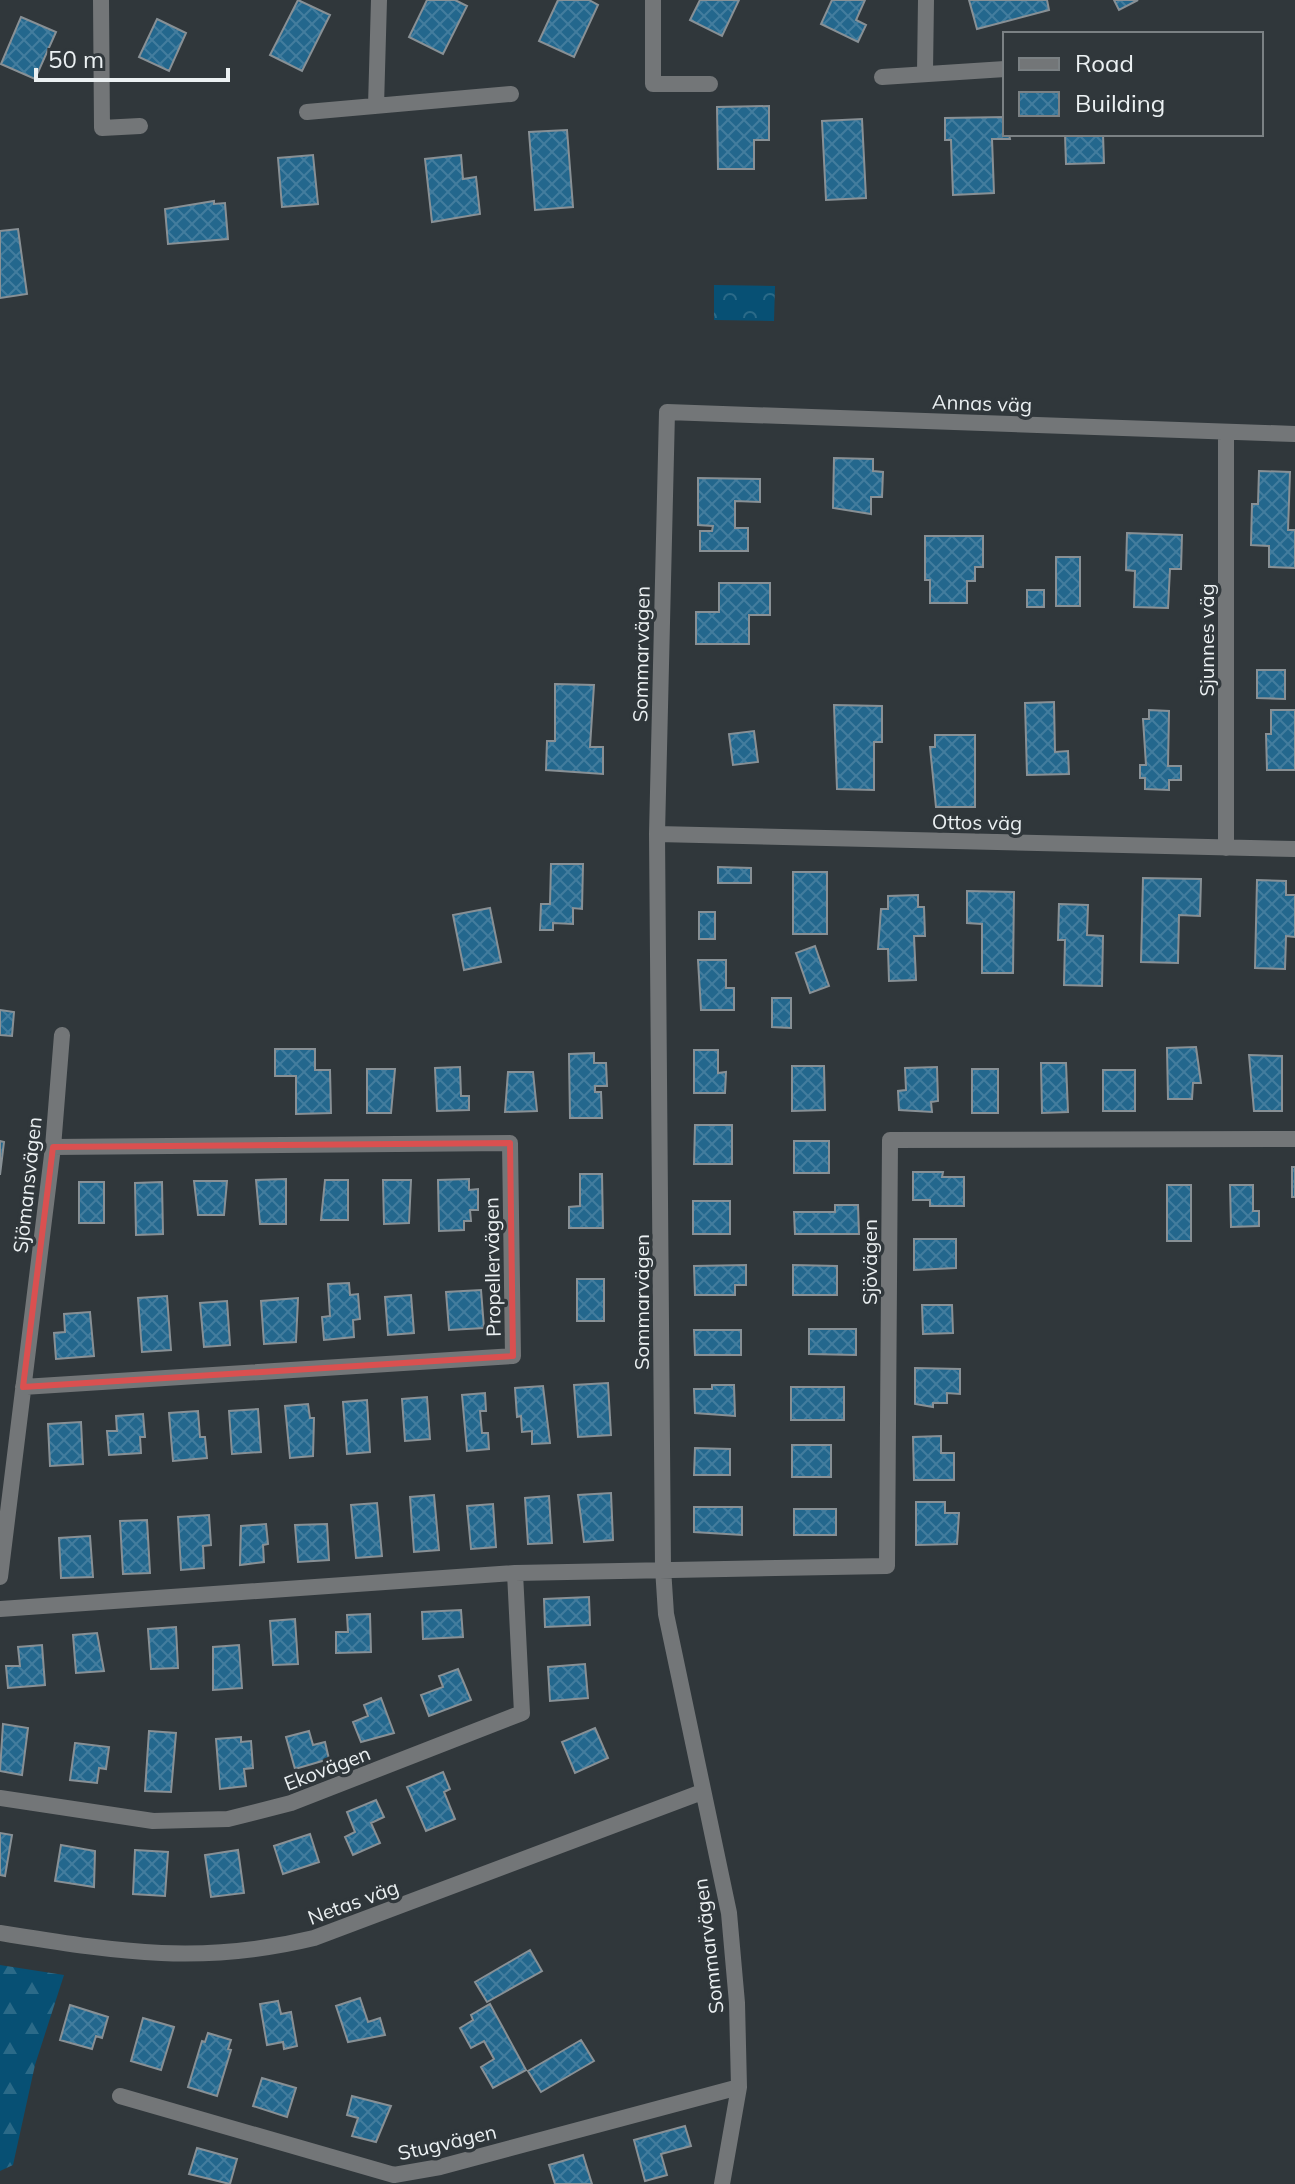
<svg xmlns="http://www.w3.org/2000/svg" width="1295" height="2184" viewBox="0 0 1295 2184" font-family="Mulish,sans-serif">
  <style>
    .forest { fill: url(#forest-firs) }
    .park { fill: url(#park-crowns) }
    .building { fill: url(#building-cross-hatch); stroke: #889095; stroke-width: 2 }
    .lines { fill: none; stroke-linecap: round; stroke-linejoin: round }
    .minor { stroke: #737678; stroke-width: 16 }
    .marked { fill: none; stroke: #da5050; stroke-width: 6; stroke-linejoin: round }
    .labels { text-anchor: middle; dominant-baseline: central; stroke-width: 7; stroke-linejoin: round; paint-order: stroke }
    .street-label { font-size: 20px; fill: #ebf0f2; stroke: #30373b }
  </style>
  <defs>
    <pattern id="forest-firs" width="22" height="20" patternUnits="userSpaceOnUse" patternTransform="scale(2)"><rect width="22" height="20" fill="#075074"/><path d="M5 1l3.5 6h-7zM16 11l3.5 6h-7z" fill="#2b6a88"/></pattern>
    <pattern id="park-crowns" width="20" height="18" patternUnits="userSpaceOnUse" patternTransform="scale(2)"><rect width="20" height="18" fill="#075074"/><path d="M2 6a3 3 0 1 1 6 0M12 15a3 3 0 1 1 6 0" fill="none" stroke="#2b6a88"/></pattern>
    <pattern id="building-cross-hatch" width="8" height="8" patternUnits="userSpaceOnUse" patternTransform="scale(2)"><rect width="8" height="8" fill="#23678d"/><path d="M0 0l8 8M0 8l8-8" fill="none" stroke="#437d9e"/></pattern>
  </defs>
  <rect width="100%" height="100%" fill="#30373b"/>
  <path class="forest" d="M0,1965l64,10 -29,90 -22,100 -13,6z"/>
  <path class="park" d="M714,285l61,1 -1,35 -60,-1z"/>
  <path class="building" d="M298,0l32,15 -28,56 -32,-16z
    M427,0h28l12,6 -24,48 -34,-17z
    M558,0h31l9,5 -24,52 -35,-16z
    M700,0h39l-17,36 -32,-16z
    M832,0h33l-9,20 10,5 -8,17 -37,-18z
    M969,0h78l2,10 -72,19z
    M1114,0h24l-19,10z
    M21,17l35,15 -21,47 -34,-15z
    M157,19l29,14 -17,38 -30,-14z
    M769,106v34h-15v29h-36l-1,-62z
    M1005,117v17h4l1,5h-18l2,54 -41,2 -2,-55h-6v-22z
    M862,119l4,79 -40,2 -4,-79z
    M567,130l6,77 -38,3 -6,-78z
    M1065,134h38l1,29 -38,1z
    M313,155l5,49 -36,3 -4,-49z
    M461,155l2,24 13,-2 4,37 -48,8 -7,-63z
    M214,201v3l11,-1 3,36 -60,5 -3,-35z
    M18,229l9,65 -27,4v-67z
    M834,458l39,1v12l10,1 -1,25h-11v17l-38,-6z
    M1259,471l31,1 -2,58h7v38l-26,-1v-21l-18,-1 1,-41h6z
    M698,478l62,1v23l-25,-1v27h13v23h-48v-20h12l1,-5 -15,-1z
    M1127,533l55,2 -1,34h-11l-2,39 -34,-1 1,-36 -9,-1z
    M925,536h58v31h-8v14h-8v22h-37v-23h-5z
    M1056,557h24v49h-24z
    M719,583h51v32h-21v29h-53v-32h23z
    M1027,590h17v17h-17z
    M1257,670h28v29l-28,-1z
    M555,684l39,1 -4,62h13v27l-57,-4 1,-29h8z
    M1054,702l1,50 13,-1 1,23 -42,1 -2,-72z
    M834,705l48,1v36h-8v48l-37,-1z
    M1149,710l20,1 -1,55h13v14h-12v10l-24,-1v-11h-5v-13h6l-3,-46h6z
    M1271,710h24v60h-28l-1,-36h5z
    M754,731l4,31 -25,3 -4,-31z
    M935,735h40v72h-39l-6,-60h5z
    M551,864h32l-1,45 -9,-1v16l-20,-1v7h-13l1,-26h9z
    M718,867l33,1v15h-33z
    M793,872h34v62h-34z
    M1143,878l58,1 -1,37 -21,-1 -1,48 -37,-1z
    M1257,880l29,1v14h9v42l-9,-1 -1,33 -30,-1z
    M967,891l47,1 -1,81h-31v-49l-15,-1z
    M918,895v12h6l1,29h-11l2,44 -27,1 -1,-32h-10l3,-40h7v-13z
    M1059,904l29,1 -1,30 16,1 -1,50 -38,-1 1,-45h-7z
    M490,908l11,54 -37,8 -11,-55z
    M699,912h16v27h-16z
    M815,946l14,40 -19,7 -14,-40z
    M698,960h28v28h8v22h-33z
    M772,998h19v30l-19,-1z
    M0,1010l14,2 -2,24 -12,-1z
    M1196,1047l5,36h-8l-1,16h-24l-1,-51z
    M275,1049h40v21h15l1,43 -35,1v-38h-21z
    M694,1050h24v23l8,-1 -1,21h-31z
    M594,1053v10h12l1,23h-12v6h6l1,26h-32l-1,-64z
    M1249,1055l33,1v55h-28z
    M1041,1063h25l2,49 -26,1z
    M792,1066h32l1,44 -33,1z
    M460,1067l1,29h8v14l-32,1 -2,-43z
    M937,1067l1,34 -7,1 1,10 -33,-2 -1,-19 8,-1 -1,-22z
    M367,1069h28l-4,44h-24z
    M972,1069h26v44h-26z
    M1103,1070h32v41h-32z
    M508,1072h25l4,39 -32,1z
    M695,1125h37v39h-38z
    M0,1141l4,1 -4,33z
    M794,1141h35v32h-35z
    M1292,1167h3v30h-3z
    M913,1172h30l-1,5h22v29h-34v-6h-17z
    M580,1174h22l1,54h-34v-21l11,-1z
    M286,1179v45h-26l-4,-44z
    M469,1179v11l9,-1v21h-8l1,11h-7v9l-25,1 -1,-51z
    M325,1180h23v40h-27z
    M383,1180h28l-2,43 -25,1z
    M194,1181h33l-3,34h-26z
    M79,1182h25v41h-25z
    M162,1182l1,52 -27,1 -1,-52z
    M1167,1185h24v56h-24z
    M1230,1185h23v26h6v15l-28,1z
    M693,1201h37v33h-37z
    M835,1205h23l1,29h-64l-1,-22h41z
    M914,1239h42v29l-42,2z
    M746,1265v20h-11v10h-40l-1,-29z
    M793,1265l44,1v29h-44z
    M577,1279h27v42h-27z
    M349,1283l1,12 8,-1 2,25 -7,1 1,17 -30,3 -2,-23 8,-1 -2,-32z
    M481,1290l3,38 -35,2 -3,-38z
    M411,1295l3,38 -26,2 -3,-38z
    M167,1296l4,54 -29,2 -4,-54z
    M298,1298l-2,44 -32,2 -3,-43z
    M227,1301l3,44 -26,2 -4,-44z
    M922,1305h30l1,28 -30,1z
    M90,1312l4,44 -38,3 -2,-26 11,-1 -1,-18z
    M809,1329h47v26l-47,-1z
    M694,1330h47v25h-46z
    M915,1368l45,1v25l-13,-1v10h-14v4l-18,-3z
    M608,1383l3,52 -33,2 -4,-52z
    M712,1385h22l1,31 -40,-3 -1,-24h18z
    M543,1386l7,57 -18,1v-13l-10,1 -1,-16 -4,1 -2,-29z
    M791,1387h53v33h-53z
    M485,1393l1,18h-6l2,22h6l1,16 -22,2 -5,-56z
    M427,1397l3,42 -25,2 -3,-42z
    M367,1400l3,52 -23,2 -4,-52z
    M308,1404l2,14h4l-1,38 -23,2 -5,-52z
    M258,1409l3,43 -29,2 -3,-43z
    M198,1411l2,26h5l2,21 -34,3 -4,-48z
    M143,1414l2,23h-5l1,16 -32,2 -2,-24h10l-1,-15z
    M81,1422l2,42 -33,2 -2,-42z
    M941,1436v17h13v27h-40l-1,-43z
    M792,1445h39v32h-39z
    M695,1448l35,1v26h-36z
    M611,1493l2,47 -29,2 -6,-47z
    M434,1495l5,55 -25,2 -4,-55z
    M549,1496l3,47 -24,1 -3,-46z
    M916,1502h29v11h14l-2,31 -41,1z
    M377,1503l5,53 -26,2 -5,-53z
    M493,1504l3,43 -25,2 -4,-43z
    M694,1507h48v28l-48,-3z
    M794,1509h42v26h-42z
    M209,1515l2,30 -8,1 1,22 -23,2 -3,-53z
    M147,1520l3,53 -27,1 -3,-53z
    M266,1524l2,20 -5,1 1,17 -24,3 1,-39z
    M327,1524l2,36 -31,2 -3,-37z
    M90,1536l3,41 -32,1 -2,-40z
    M589,1597l1,28 -45,2 -1,-28z
    M461,1610l2,27 -40,2 -1,-27z
    M370,1614l1,38 -35,1v-21h12l-1,-17z
    M295,1619l3,45 -25,1 -3,-44z
    M176,1627l2,41 -27,1 -3,-40z
    M97,1633l7,38 -28,2 -3,-38z
    M42,1645l3,40 -37,3 -2,-22h14l-2,-19z
    M239,1645l3,43 -29,2v-43z
    M585,1664l3,34 -38,3 -2,-34z
    M458,1669l13,31 -42,16 -8,-21 22,-8 -4,-11z
    M381,1698l13,35 -33,9 -8,-20 15,-6 -4,-11z
    M3,1724l25,4 -6,47 -22,-4z
    M595,1728l13,30 -33,15 -13,-31z
    M149,1731l27,2 -5,59 -26,-1z
    M309,1731l4,14 12,-3 4,17 -34,10 -9,-32z
    M241,1737v5l10,-1 2,27 -9,1 2,17 -26,3 -4,-50z
    M75,1743l34,4 -3,22 -7,-1 -2,15 -27,-3z
    M443,1772l7,17 -6,3 11,27 -29,12 -19,-44z
    M376,1800l8,17 -13,6 9,20 -27,12 -8,-18 10,-5 -8,-20z
    M0,1833l12,2 -7,41 -5,-1z
    M310,1834l9,28 -36,12 -9,-28z
    M61,1845l34,6 -1,36 -39,-6z
    M135,1850l33,2 -3,44 -32,-2z
    M238,1850l6,43 -33,4 -6,-42z
    M530,1950l12,21 -55,31 -12,-20z
    M360,1998l8,24 12,-4 5,17 -37,7 -12,-36z
    M278,2001l3,13 10,-2 6,34 -13,3 -1,-7 -16,3 -7,-41z
    M490,2004l36,66 -33,18 -12,-21 13,-8 -10,-18 -13,7 -11,-20 13,-8 -2,-5z
    M70,2005l38,12 -6,21 -6,-2 -4,13 -32,-9z
    M143,2018l31,9 -13,43 -30,-9z
    M208,2033l23,7 -3,9 3,1 -14,46 -29,-9 14,-46 3,1z
    M581,2040l13,21 -53,31 -13,-21z
    M262,2078l34,10 -9,29 -34,-11z
    M352,2096l39,10 -15,36 -24,-6 6,-18 -11,-3z
    M685,2126l6,20 -30,8 6,21 -22,6 -11,-41z
    M197,2148l40,11 -7,25 -41,-10z
    M583,2155l9,29h-37l-6,-19z"/>
  <g class="lines">
    <path class="minor" d="M101,0l1,128 38,-2
      M653,0v84h57
      M925,72l1,-72
      M882,77l123,-8
      M376,106l3,-106
      M307,112l204,-18
      M657,834l638,15
      M1226,848v-416
      M23,1387l490,-31 -3,-213 -457,4
      M0,1577l53,-430 9,-112
      M0,1609l515,-36 372,-7 3,-426 405,-1
      M0,1798l153,23 75,-2 63,-16 231,-90 -7,-140
      M0,1933c114,18 199,33 314,5l388,-146
      M120,2096l274,79 46,-8 299,-80
      M722,2184l17,-97 -2,-84 -8,-90 -63,-299 -3,-46 -6,-734 10,-422 628,22"/>
  </g>
  <path class="marked" d="M510,1143l3,213 -490,31 30,-240z"/>
  <g class="labels">
    <g class="street-label">
      <text transform="translate(982 403) rotate(2)">Annas väg</text>
      <text transform="translate(1206 640) rotate(-90)">Sjunnes väg</text>
      <text transform="translate(641 654) rotate(-89)">Sommarvägen</text>
      <text transform="translate(977 822) rotate(1)">Ottos väg</text>
      <text transform="translate(27 1185) rotate(-84)">Sjömansvägen</text>
      <text transform="translate(869 1262) rotate(-90)">Sjövägen</text>
      <text transform="translate(492 1267) rotate(-91)">Propellervägen</text>
      <text transform="translate(641 1302) rotate(-90)">Sommarvägen</text>
      <text transform="translate(327 1768) rotate(-21)">Ekovägen</text>
      <text transform="translate(353 1902) rotate(-20)">Netas väg</text>
      <text transform="translate(708 1946) rotate(-97)">Sommarvägen</text>
      <text transform="translate(447 2142) rotate(-13)">Stugvägen</text>
    </g>
  </g>
  <rect x="1003" y="32" width="260" height="104" fill="#30373b" stroke="#7b8184" stroke-width="2"/>
  <rect x="1019" y="58" width="40" height="12" fill="#737678" stroke="#7b8184" stroke-width="2"/>
  <text x="1075" y="72" font-size="24" fill="#ebf0f2">Road</text>
  <rect x="1019" y="92" width="40" height="24" fill="url(#building-cross-hatch)" stroke="#7b8184" stroke-width="2"/>
  <text x="1075" y="112" font-size="24" fill="#ebf0f2">Building</text>
  <path d="M36 68v12h192v-12" fill="none" stroke="#ebf0f2" stroke-width="4"/>
  <text x="48" y="68" font-size="24" fill="#ebf0f2" stroke="#30373b" stroke-width="6" paint-order="stroke">50 m</text>
</svg>
